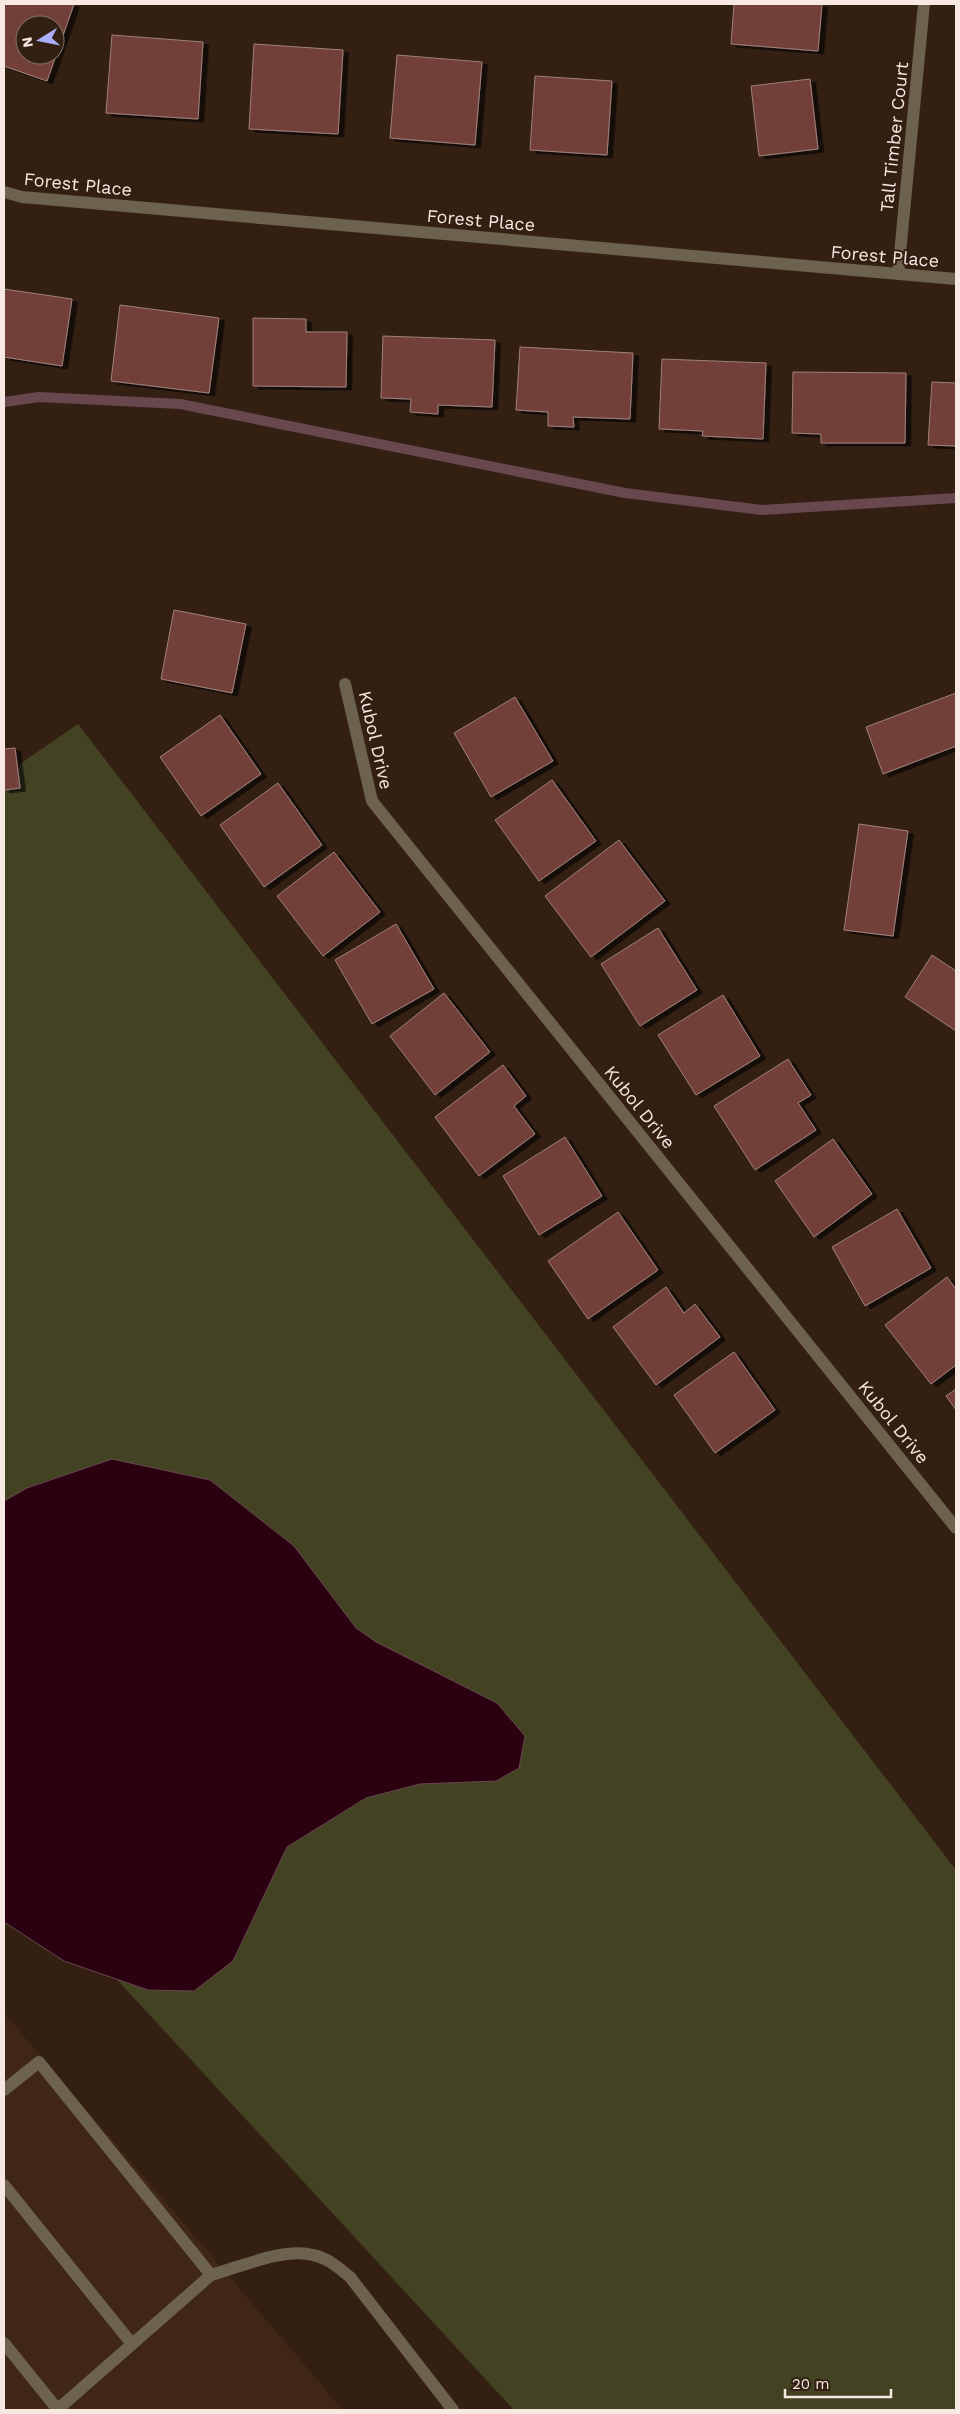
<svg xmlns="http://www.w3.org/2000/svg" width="960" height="2414" viewBox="0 0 960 2414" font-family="'Work Sans',sans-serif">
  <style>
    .built { fill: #402715 }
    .green { fill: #434324 }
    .water { fill: #2b0111; stroke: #68474f }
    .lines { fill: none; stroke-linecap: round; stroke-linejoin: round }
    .stream { stroke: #68474f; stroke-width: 10 }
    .building { fill: #723f38; stroke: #9f817d; fill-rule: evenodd; filter: url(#shadow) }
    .service { stroke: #6d624e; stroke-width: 12 }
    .minor { stroke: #6d624e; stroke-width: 12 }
    .labels { text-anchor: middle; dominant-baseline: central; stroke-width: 4; stroke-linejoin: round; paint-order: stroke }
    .street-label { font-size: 18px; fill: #f7e9e1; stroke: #332013 }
  </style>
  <defs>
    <filter id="shadow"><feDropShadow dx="5.5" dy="3" stdDeviation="0" flood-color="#0009"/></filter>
  </defs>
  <rect width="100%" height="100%" fill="#332013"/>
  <path class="built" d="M4,2013l339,397h-339z"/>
  <path class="green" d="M78,724l878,1146v540h-442l-510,-553v-1082z"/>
  <path class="water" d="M112,1459l98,21 84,66 62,82 20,14 121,61 28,33 -6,32 -23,13 -76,3 -54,14 -79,49 -54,114 -39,30 -46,-1 -84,-29 -60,-39v-421l23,-13z"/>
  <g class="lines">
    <path class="stream" d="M4,402l35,-5 141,7 445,89 137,17 194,-12"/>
  </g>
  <path class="building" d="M4,4h70l-27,77 -43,-15zM25,25h30v30h-30z
    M734,4h88l-4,47 -87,-7z
    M112,35l91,7 -5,77 -92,-6z
    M254,44l89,6 -5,84 -89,-5z
    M397,55l85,7 -7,83 -85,-7z
    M535,76l77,5 -5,74 -77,-5z
    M810,79l8,70 -59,7 -8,-70z
    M4,289l68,10 -10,67 -58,-9z
    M120,305l99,13 -10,75 -98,-12z
    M253,318l53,1v13h41l-1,55 -93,-1z
    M383,336l112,4 -3,67 -54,-2v9l-28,-2 1,-13 -30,-1z
    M520,347l113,6 -3,66 -57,-2 1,10 -26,-1v-14l-32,-2z
    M662,359l104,4 -3,76 -61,-3 1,-5 -44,-2z
    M793,372l113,1 -1,70h-84v-9l-29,-1z
    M932,382l24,1v63l-28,-1z
    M174,610l72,14 -14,69 -71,-14z
    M956,693v53l-73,28 -17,-47z
    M515,697l38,64 -62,36 -37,-64z
    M220,715l41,59 -60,42 -41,-59z
    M15,748l5,40 -16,2v-41z
    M552,780l44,61 -57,40 -44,-61z
    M278,783l44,62 -58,42 -44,-62z
    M859,824l49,7 -15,105 -49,-6z
    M619,840l46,61 -74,56 -46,-61z
    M334,852l46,60 -57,44 -46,-60z
    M396,924l38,65 -62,35 -37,-64z
    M658,928l39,62 -57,36 -39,-62z
    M932,955l24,16v60l-51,-34z
    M444,993l46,59 -55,43 -45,-59z
    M723,995l37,61 -64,39 -38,-60z
    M788,1059l23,36 -13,8 18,27 -61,40 -41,-64z
    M503,1065l23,31 -12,10 21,28 -56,42 -44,-59z
    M565,1137l37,59 -63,39 -36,-59z
    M833,1139l39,55 -58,43 -39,-56z
    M897,1209l34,59 -66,38 -33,-59z
    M618,1212l40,58 -70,49 -40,-58z
    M947,1277l9,12v76l-25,19 -46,-59z
    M666,1287l18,26 11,-9 25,33 -64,48 -43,-58z
    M734,1352l41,58 -60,43 -41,-58z
    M956,1389v21l-10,-14z"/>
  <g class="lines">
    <path class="service" d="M4,2090l35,-28 172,213 -154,135
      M4,2185l128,159
      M211,2275c29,-8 74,-28 102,-20 15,3 26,13 37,22l103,133
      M4,2343l54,67"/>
    <path class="minor" d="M4,192l18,5 934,82
      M898,274l26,-270
      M345,684l27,117 584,727"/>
  </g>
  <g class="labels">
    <g class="street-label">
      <text transform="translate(894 137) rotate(-84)">Tall Timber Court</text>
      <text transform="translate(78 184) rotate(6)">Forest Place</text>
      <text transform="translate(481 220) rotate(5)">Forest Place</text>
      <text transform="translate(885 256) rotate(5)">Forest Place</text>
      <text transform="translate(376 740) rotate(77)">Kubol Drive</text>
      <text transform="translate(640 1107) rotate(51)">Kubol Drive</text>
      <text transform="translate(894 1422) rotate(51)">Kubol Drive</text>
    </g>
  </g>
  <rect width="960" height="2414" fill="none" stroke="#f7e9e1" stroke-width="10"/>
  <g transform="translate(40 40) rotate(260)"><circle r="24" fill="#332013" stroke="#817065"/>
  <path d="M0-4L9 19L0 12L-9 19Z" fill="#abaffb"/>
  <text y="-8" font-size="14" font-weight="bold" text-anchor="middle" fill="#f7e9e1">N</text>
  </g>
  <path d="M785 2389v8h106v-8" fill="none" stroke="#f7e9e1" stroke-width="2.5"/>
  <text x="792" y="2389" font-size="15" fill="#f7e9e1" stroke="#332013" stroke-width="4" paint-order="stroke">20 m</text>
</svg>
